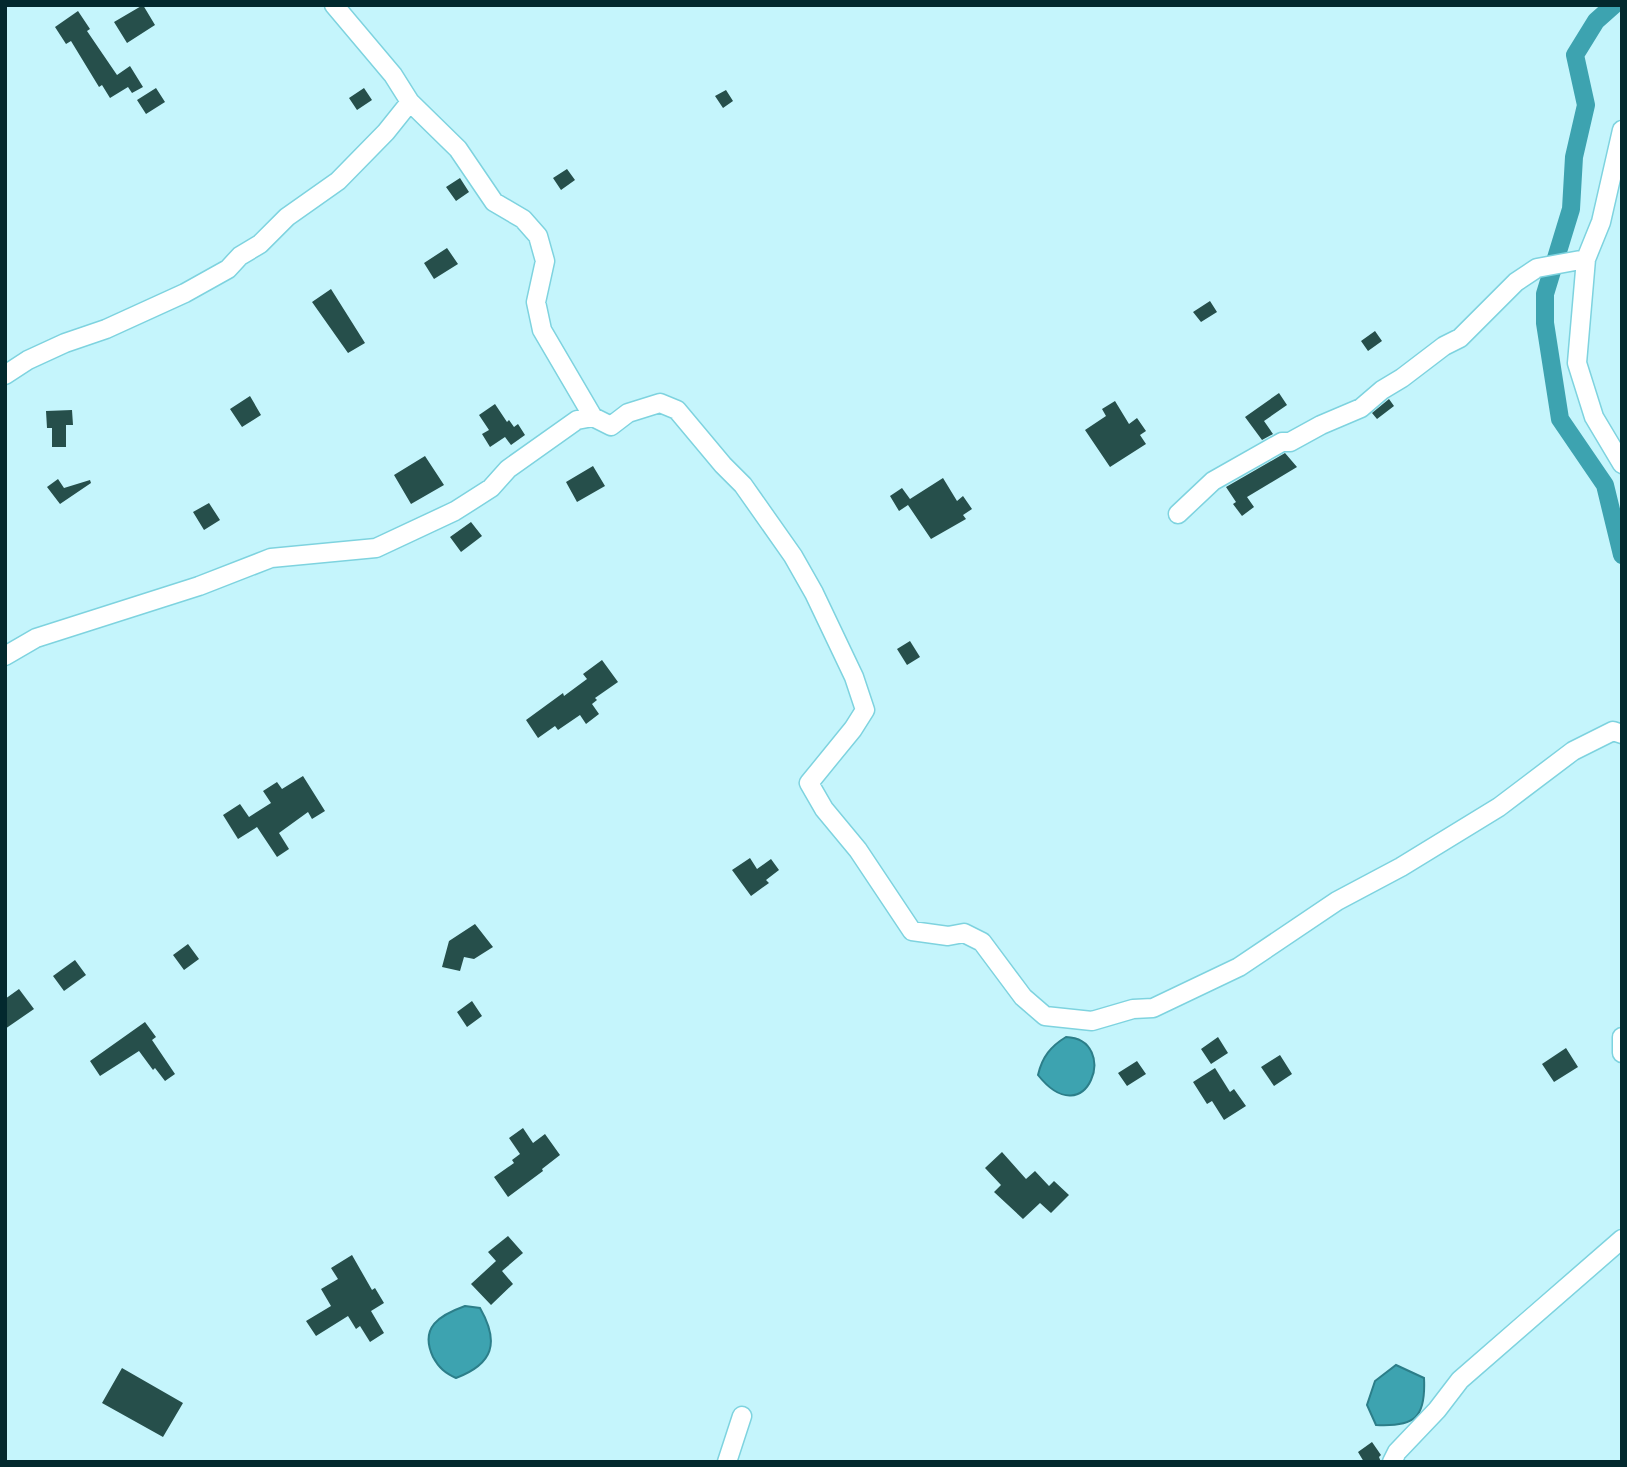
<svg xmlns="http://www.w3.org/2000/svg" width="1627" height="1467" viewBox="0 0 1627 1467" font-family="Jost,sans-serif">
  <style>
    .water { fill: #3da3b0; stroke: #2c7e89; stroke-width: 2 }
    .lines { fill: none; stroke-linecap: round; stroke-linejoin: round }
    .canal { stroke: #3da3b0; stroke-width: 18 }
    .building { fill: #264f4b }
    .minor-casing { stroke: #7ed3df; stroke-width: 21 }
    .minor { stroke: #fff; stroke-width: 18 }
  </style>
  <rect width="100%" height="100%" fill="#c5f5fc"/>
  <path class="water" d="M1066,1037c55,2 21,100 -28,38 4,-18 13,-29 28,-38z
    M465,1306l15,2c20,35 13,56 -24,70 -11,-5 -17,-10 -23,-21 -14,-30 7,-42 32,-51z
    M1396,1365l28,13c2,40 -9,49 -48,47l-9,-20 8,-24z"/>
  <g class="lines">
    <path class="canal" d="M1614,5l-18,16 -21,34 11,50 -12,52 -3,52 -26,85v29l15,96 45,66 17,70"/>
  </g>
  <path class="building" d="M143,5l12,20 -28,18 -13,-21z
    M78,11l12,18 -3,2 30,44 13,-9 13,21 -11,6 -4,-6 -18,11 -8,-13 -3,2 -28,-46 -5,3 -11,-17z
    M156,88l9,14 -19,12 -9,-14z
    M364,88l8,12 -15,10 -8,-12z
    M726,90l7,11 -10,7 -8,-12z
    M567,169l8,11 -14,10 -8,-12z
    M460,178l9,14 -13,9 -10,-14z
    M447,248l11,16 -24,15 -10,-16z
    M331,289l34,54 -17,10 -36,-51z
    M1210,301l7,11 -16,10 -8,-10z
    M1375,331l7,10 -14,10 -7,-10z
    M1279,393l8,12 -23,16 9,13 -11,6 -17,-23z
    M250,396l11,19 -19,12 -12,-18z
    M1389,399l5,7 -17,13 -5,-6z
    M1115,401l14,23 8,-6 9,13 -6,4 6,9 -36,23 -25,-37 21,-14 -4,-7z
    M495,404l12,18 2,-2 5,7 4,-3 7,11 -14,10 -6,-8 -15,10 -8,-13 7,-4 -10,-15z
    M72,410l1,15h-7v22h-14v-19h-5l-1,-17z
    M1285,453l12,14 -50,30 7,10 -12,9 -9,-12 3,-2 -10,-15z
    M425,456l19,29 -33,19 -17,-29z
    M593,466l12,20 -28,16 -11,-20z
    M943,478l14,23 6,-5 9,13 -9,6 3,4 -35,20 -23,-34 -9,6 -9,-15 12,-8 8,11z
    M58,479l6,9 26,-8 1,3 -31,21 -13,-17z
    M209,503l11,17 -16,10 -11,-18z
    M471,522l11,14 -21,16 -11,-15z
    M910,641l10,16 -13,8 -10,-16z
    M602,660l16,22 -23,16 2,2 -5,4 7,10 -13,10 -6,-9 -22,15 -3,-4 -17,12 -12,-18 37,-27 1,3 23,-17 -4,-5z
    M303,776l22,35 -13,8 -4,-7 -29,21 10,16 -12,8 -20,-30 -19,12 -15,-24 17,-11 9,13 22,-14 -8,-12 14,-9 5,7z
    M750,858l7,11 14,-10 8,11 -13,10 3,3 -18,13 -19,-26z
    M475,924l18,23 -19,12 -10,-2 -4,14 -18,-4 7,-26z
    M188,944l11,15 -15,11 -11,-15z
    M75,960l11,15 -22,16 -11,-15z
    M19,989l15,20 -29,20v-30z
    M472,1001l10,15 -15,11 -10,-15z
    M145,1022l11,15 -4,3 23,34 -10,7 -10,-13 -2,2 -14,-19 -39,25 -10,-15z
    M1218,1037l10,16 -17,11 -10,-15z
    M1566,1048l12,19 -24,15 -12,-18z
    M1280,1055l12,19 -18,12 -13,-19z
    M1137,1061l9,13 -19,12 -9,-13z
    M1215,1068l15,24 4,-3 12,17 -22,14 -12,-19 -5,3 -14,-22z
    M523,1128l10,15 12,-9 15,21 -18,14 1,2 -35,26 -14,-20 20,-14 -2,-3 8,-6 -11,-16z
    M1002,1152l24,27 9,-8 14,15 5,-5 15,14 -18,18 -11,-10 -17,16 -29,-27 7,-7 -16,-17z
    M508,1236l15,17 -21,18 11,13 -22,21 -20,-21 25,-23 -8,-9z
    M352,1255l20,35 3,-2 9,15 -13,8 13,22 -14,9 -10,-16 -4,3 -8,-13 -32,20 -10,-15 25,-15 -10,-17 17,-10 -7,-11z
    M122,1368l61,35 -20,34 -61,-34z
    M1372,1442l9,13 -2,2 2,5h-17l-6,-10z"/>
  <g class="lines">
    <g class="minor-casing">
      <path id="minor" d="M334,5l59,70 17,27
        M1622,130l-21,92 -15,37 -9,104 17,54 28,47
        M5,375l23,-15 37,-17 41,-14 79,-36 43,-24 12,-13 20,-12 27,-27 51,-36 48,-49 24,-30 48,47 36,53 29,17 15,17 7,25 -9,41 6,28 51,87 18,9 17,-13 32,-10 17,7 46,55 20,20 50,71 21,37 40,84 11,33 -12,19 -44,54 15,26 34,41 54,81 36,5 16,-3 18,9 41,55 22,19 47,5 41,-12 20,-1 86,-41 98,-66 64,-34 98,-60 74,-56 40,-20 9,3
        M1178,514l35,-33 69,-39h8l31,-17 40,-17 21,-18 20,-12 42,-32 16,-8 56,-56 21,-14 49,-9
        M5,656l31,-18 163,-52 72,-28 105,-10 79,-37 36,-23 17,-19 69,-49 16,-3
        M1622,1037v16
        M727,1462l15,-46
        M1392,1462l5,-10 40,-42 23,-30 162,-141"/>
    </g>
    <use href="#minor" class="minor"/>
  </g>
  <rect width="1627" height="1467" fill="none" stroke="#03292e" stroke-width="14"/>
</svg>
